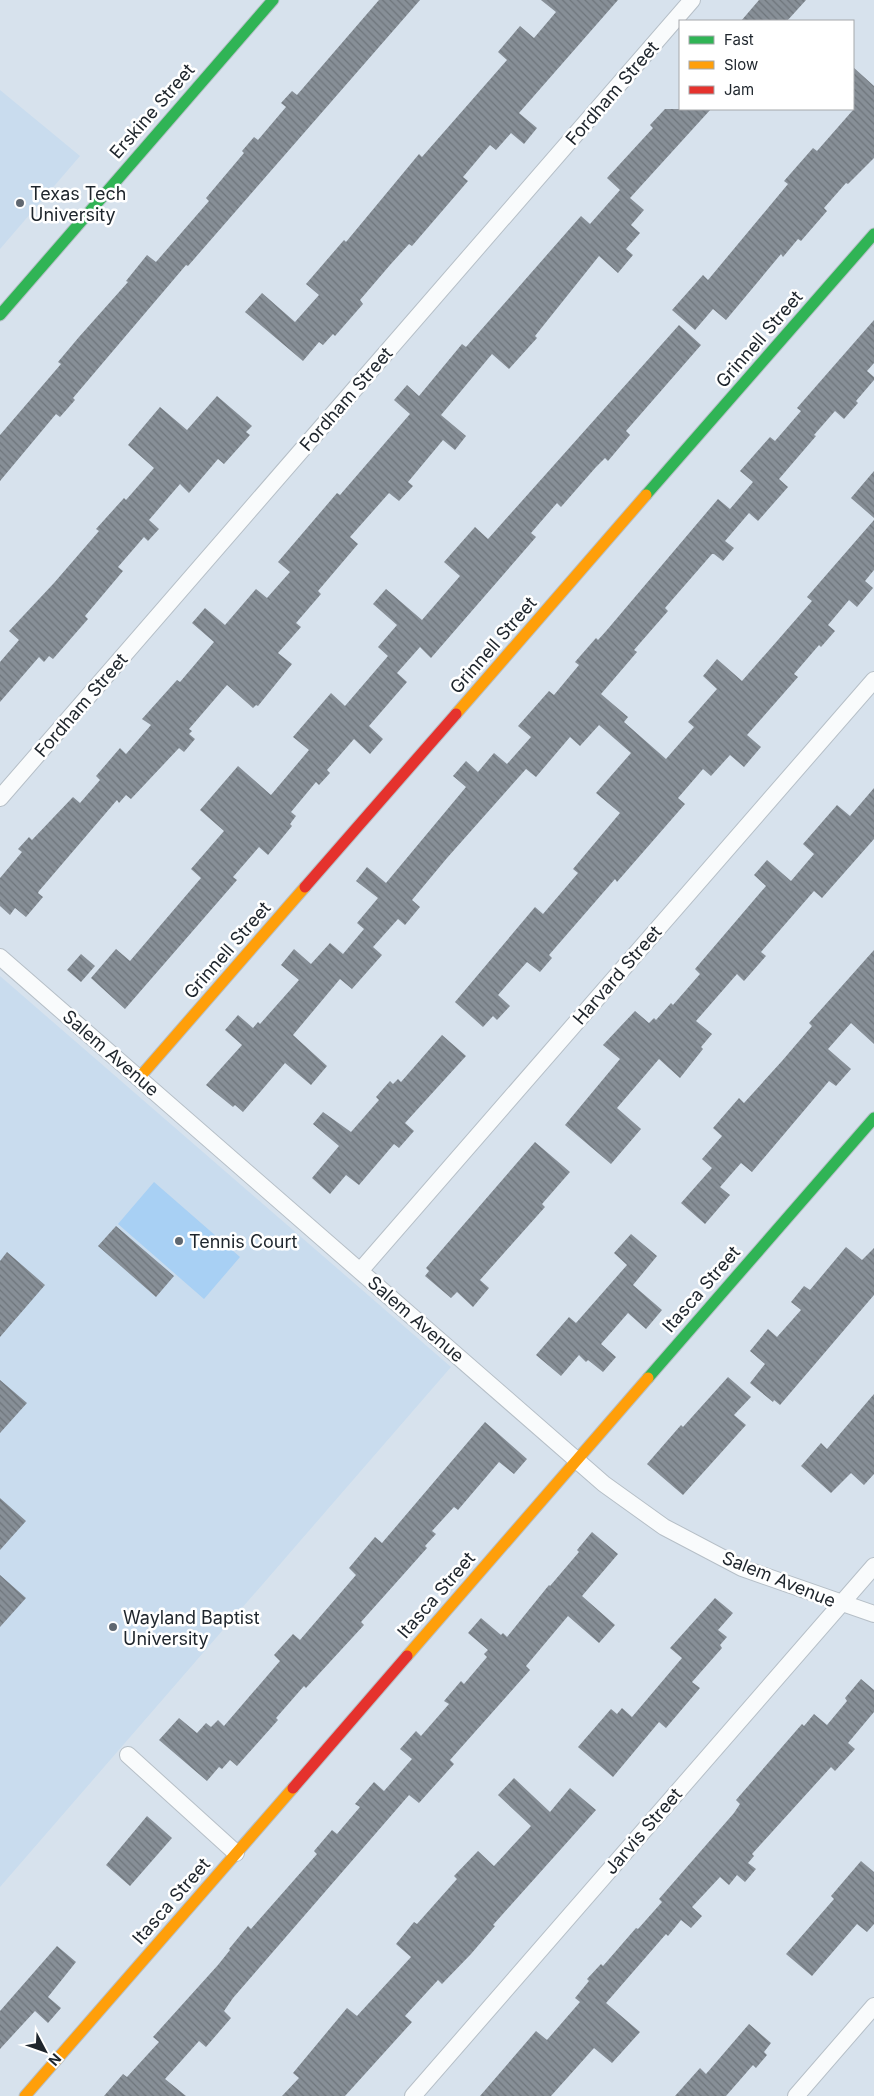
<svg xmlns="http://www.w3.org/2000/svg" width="874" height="2096" viewBox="0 0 874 2096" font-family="Inter,sans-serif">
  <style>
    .built { fill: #c9dcee }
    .garden { fill: #a8d0f4 }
    .building { fill: url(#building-back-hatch) }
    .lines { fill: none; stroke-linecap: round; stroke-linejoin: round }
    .street-casing { stroke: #b6bfc7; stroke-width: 18 }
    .fast-casing { stroke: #b6bfc7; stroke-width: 13 }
    .slow-casing { stroke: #b6bfc7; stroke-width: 13 }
    .jam-casing { stroke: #b6bfc7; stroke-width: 13 }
    .street { stroke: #f9fbfc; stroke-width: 16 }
    .fast { stroke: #30b455; stroke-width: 11 }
    .slow { stroke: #ff9f0a; stroke-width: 11 }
    .jam { stroke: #e5322d; stroke-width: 11 }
    .poi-dot { fill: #5f6770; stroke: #fff; stroke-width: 2 }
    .labels { text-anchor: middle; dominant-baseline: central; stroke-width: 5; stroke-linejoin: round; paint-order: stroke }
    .street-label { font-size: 18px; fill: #1e252c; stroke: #fff }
    .poi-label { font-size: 18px; fill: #1e252c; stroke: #fff; text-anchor: start }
  </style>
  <defs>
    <pattern id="building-back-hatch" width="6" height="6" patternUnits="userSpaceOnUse" patternTransform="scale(1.25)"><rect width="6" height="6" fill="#878f97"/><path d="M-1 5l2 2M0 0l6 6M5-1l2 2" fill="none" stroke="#6e757b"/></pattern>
  </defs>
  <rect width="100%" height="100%" fill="#d7e2ed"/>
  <path class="built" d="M0,90l80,66 -80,93z
    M0,976l451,391 -451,520z"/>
  <path class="garden" d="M154,1182l86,75 -36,42 -86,-75z"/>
  <path class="building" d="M379,0h41l-232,266 -2,-1 -113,133 2,2 -15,17 -4,-3 -56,67v-46l61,-71 -3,-2 21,-25 49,-55 -2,-1 21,-26 9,7 53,-61 -3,-3 38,-45 -2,-2 12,-14 4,3 28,-33 -5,-4 11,-12 5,4z
    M541,0h77l-99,113 18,15 -13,16 -13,-11 -15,17 -6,-5 -27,32 5,4 -56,65 -3,-2 -19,21 -30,35 3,4 -28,32 -2,-2 -10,11 -4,-3 -16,19 -58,-49 17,-19 33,29 24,-27 -13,-11 38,-44 2,2 73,-88 3,3 85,-97 -9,-8 22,-26 14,12 22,-26z
    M759,0h47l-19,21h-46z
    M853,67l21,19v72l-26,26 -2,-1 -22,25 3,3 -26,30 -3,-2 -15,18 -2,-3 -55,66 -13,-11 -18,21 -23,-20 31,-35 5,5 80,-96 -4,-3 29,-33 4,3 36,-41z
    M665,109h46l-81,89 14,12 -13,15 9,8 -14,16 7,6 -15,18 -19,-17 -64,80 2,2 -28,31 -17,-15 -51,61 25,21 -11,14 -12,-10 -35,42 5,4 -14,15 -10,-8 -39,44 8,7 -40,47 3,3 -25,29 5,4 -23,26 14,11 -34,42 -2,-1 -3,3 -26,-23 -38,44 3,2 -3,3 6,5 -11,13 -5,-4 -48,51 -5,-4 -7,8 -2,-3 -78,91 -1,2 5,4 -17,20 -11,-9 -5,7 -10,-9v-28l22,-26 -4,-3 11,-12 3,3 41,-43 7,6 20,-23 -4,-4 24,-28 6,6 25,-29 -9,-6 35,-39 3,2 34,-40 -22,-19 13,-15 20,17 31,-36 11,9 23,-26 -12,-10 59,-69 3,2 70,-81 -16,-14 13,-15 12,11 43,-52 4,3 115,-131 9,8 30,-34 -13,-12 46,-50 -3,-3z
    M874,320v43l-7,8 7,6v3l-18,21 2,2 -14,16 -9,-8 -21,24 2,1 -37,43 9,8 -30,34 -9,-8 -24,28 9,7 -11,13 -9,-7h-2l-47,54 3,3 -34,39 3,2 -36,42 27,23 -4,5 42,37 28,-32 -6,-5 29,-33 -14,-13 14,-17 25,22 70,-80 -5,-4 67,-77v50l-9,11 8,7 -16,19 -8,-7 -21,25 7,6 -14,16 -2,-2 -25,29 4,3 -51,58 14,12 -17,20 -14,-12 -19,21 -8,-7 -25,29 7,6 -68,78 -2,-3 -66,76 3,3 -12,14 -13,-10 -29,33 12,11 -13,14 -4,-4 -10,11 -28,-25 80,-95 8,7 35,-41 -5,-4 47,-56 -24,-20 35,-40 -32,-28 -19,21 -10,-9 -34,40 -10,-8 -79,89 -35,42 8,7 -15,18 -7,-6 -25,28 9,8 -30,34 -12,-10 -47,56 34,31 -16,19 -26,-22 -42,49 -8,-7 -2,2 -27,-22 36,-40 -17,-15 13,-15 15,13 5,-6 2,2 39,-44 -18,-15 13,-16 17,15 19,-21 13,11 21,-25 -7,-6 21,-25 -22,-17 11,-14 19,16 80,-96 -13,-11 13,-15 12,11 16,-19 13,11 24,-27 -13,-11 31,-35 5,4 25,-30 -4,-3 21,-24 2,2 9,-10 111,-131 12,10 23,-27 -13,-11 30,-34 5,4 26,-30 -4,-3z
    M679,325l22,20 -75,86 4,4 -22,26 -3,-3 -9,9 -35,40 -4,-4 -26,30 5,4 -105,121 -11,-11 -23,26 10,9 -38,44 14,13 -13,15 -16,-15 -27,31 3,3 -11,12 -3,-3 -25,30 5,4 -6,8 2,2 -24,29 -9,-8 -26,30 4,3 -112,129 -34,-31 25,-29 14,12 71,-83 -10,-9 33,-38 -24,-21 38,-44 33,29 38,-45 -16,-13 38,-44 14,13 43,-50 -10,-9 19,-22 -24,-21 13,-15 36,31 38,-44 -16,-14 31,-35 13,12z
    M217,396l35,30 -6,6 4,3 -26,29 -6,-5 -29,34 -9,-9 -31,36 10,9 -11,12 -4,-4 -26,30 5,4 -38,45 3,3 -35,40 -4,-3 -5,6 -5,-5 -39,45v-40l19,-22 -10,-9 45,-48 45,-52 -3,-2 28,-31 2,2 28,-32 -26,-23 32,-38 27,23z
    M874,471v47l-23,-20z
    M874,788v51l-52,59 -8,-7 -53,61 5,4 -22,25 -7,-7 -41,47 16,13 -11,13 2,2 -23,29 -21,-19 -42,49 24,21 -30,35 -46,-39 55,-66 -17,-14 32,-34 14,12 5,-5 2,2 15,-17 2,2 27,-31 -5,-5 71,-83 -12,-11 13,-15 24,21 23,-27 -11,-10 34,-39 13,11z
    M874,950v94l-23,-21 -23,26 23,20 -15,17 -7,-5 -77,91 -11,-9 -21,24 10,8 -25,29 -24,-21 31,-35 -10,-9 20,-23 -9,-8 26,-30 5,5 38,-42 30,-35 -3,-3z
    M81,954l14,12 -14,16 -14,-12z
    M442,1035l24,21 -61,67 9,8 -15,17 -5,-4 -35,41 -13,-10 -16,19 -18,-16 27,-32 -26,-22 10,-12 28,20 28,-32 -3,-3 14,-16 3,3 5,-5 3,3z
    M535,1142l35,30 -28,32 3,3 -65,73 9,8 -16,19 -16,-15 -6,6 -26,-22 4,-5 -3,-3z
    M116,1226l58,50 -18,21 -58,-51z
    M631,1234l26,22 -24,29 29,25 -16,19 -18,-16 -27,31 15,13 -13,15 -15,-12 -2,2 -7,-7 -18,21 -25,-21 33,-38 7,6 51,-58 -13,-12z
    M846,1247l16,13 12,-12v47l-94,110 -6,-5 -1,2 -23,-19 15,-19 -15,-13 18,-22 9,8 24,-27 -10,-8 13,-16 6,4z
    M7,1252l38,33 -45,52v-76z
    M728,1377l23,20 -17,18 12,10 -63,70 -36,-31 34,-39 2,2z
    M0,1380l27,23 -27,30z
    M874,1394v80l-10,11 -13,-12 -20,20 -30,-27 20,-23 6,6z
    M485,1422l42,37 -13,15 -15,-12 -41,48 -4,-3 -22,24 4,3 -11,12 2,2 -66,74 3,3 -58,63 -2,-2 -28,32 2,2 -41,46 -7,-6 -8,9 -3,-2 -12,14 -48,-41 20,-22 18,15 9,-10 5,4 7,-7 6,6 56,-65 -6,-6 19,-21 7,6 56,-65 -7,-7 26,-31 7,6z
    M0,1498l26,23 -26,29z
    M592,1532l26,22 -36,42 33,29 -16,18 -31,-27 -42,50 4,4 -80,90 4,4 -35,39 -10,-8 -176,203 -9,13 7,7 -25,29 -7,-6 -34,38 21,17h-82l19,-22 4,3 32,-35 -6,-5 65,-72 12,-15 -1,-1 19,-23 3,3 66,-75 -3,-3 18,-21 5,4 23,-27 -5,-3 19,-22 10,9 28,-32 -12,-10 16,-18 5,5 28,-32 -5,-3 17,-20 3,3 23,-27 -3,-3 4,-4 -20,-17 13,-15 20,17 2,-2 4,4 42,-52 1,1 29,-34 -2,-2z
    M0,1575l26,23 -26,29z
    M715,1598l18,15 -15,17 9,7 -7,8 2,3 -30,34 8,6 -34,40 -7,-6 -46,55 -35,-30 33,-38 6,5 5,-6 10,9 50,-59 -12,-10z
    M861,1679l13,11v22l-26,31 7,6 -20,22 -4,-4 -79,87 2,2 -6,7 8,6 -11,13 -8,-7 -8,10 -9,-8 -28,30 10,9 -11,12 -10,-8 -13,16 -2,-2 -60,69 34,29 -28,31 -18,-15 -43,48h-71l56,-65 11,9 33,-38 -5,-4 14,-17 -2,-2 14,-15 2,2 33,-38 2,1 24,-27 -3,-3 75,-86 6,-9 -4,-4 66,-76 2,2 10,-12 13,11 20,-24 -2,-3z
    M514,1778l36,34 20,-24 26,22 -103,115 2,1 -24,28 -29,30 -4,-4 -33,36 7,6 -67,74h-63l17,-18 -6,-5 54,-65 10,8 54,-59 -15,-13 18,-22 3,2 40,-45 -3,-3 24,-25 16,15 37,-40 -33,-31z
    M147,1816l25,22 -42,48 -24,-21z
    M861,1861l13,11v52l-7,8 -10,-8 -45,52 -26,-22 48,-55 -3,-3z
    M57,1946l19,16 -28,35 13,11 -13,15 -13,-12 -35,38v-38z
    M749,2024l22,19 -7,9 3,3 -11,13 -3,-3 -27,31h-51l25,-28 6,6z"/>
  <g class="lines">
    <g class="street-casing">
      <path id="street" d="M0,798l692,-798
        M0,957l604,527 60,43 78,41 132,46
        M360,1271l514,-591
        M128,1755l108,98
        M413,2096l461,-530
        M796,2096l78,-90"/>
    </g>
    <g class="fast-casing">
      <path id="fast" d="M0,315l273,-315
        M646,495l228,-261
        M648,1378l226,-260"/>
    </g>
    <g class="slow-casing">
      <path id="slow" d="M456,714l190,-219
        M139,1078l166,-191
        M407,1656l241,-278
        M25,2096l268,-308"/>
    </g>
    <g class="jam-casing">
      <path id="jam" d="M305,887l151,-173
        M293,1788l114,-132"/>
    </g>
    <use href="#street" class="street"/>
    <use href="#fast" class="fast"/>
    <use href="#slow" class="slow"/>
    <use href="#jam" class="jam"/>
  </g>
  <g class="poi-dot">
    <circle cx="20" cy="203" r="5"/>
    <circle cx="179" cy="1241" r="5"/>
    <circle cx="113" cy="1627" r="5"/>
  </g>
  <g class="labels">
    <g class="street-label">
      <text transform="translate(612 93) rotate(-49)">Fordham Street</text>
      <text transform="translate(152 111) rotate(-49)">Erskine Street</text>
      <text transform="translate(759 339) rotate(-49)">Grinnell Street</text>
      <text transform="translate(346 399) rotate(-49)">Fordham Street</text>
      <text transform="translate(493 645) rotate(-49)">Grinnell Street</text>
      <text transform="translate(81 705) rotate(-49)">Fordham Street</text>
      <text transform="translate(227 950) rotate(-49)">Grinnell Street</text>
      <text transform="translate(617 975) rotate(-49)">Harvard Street</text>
      <text transform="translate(111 1053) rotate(41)">Salem Avenue</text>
      <text transform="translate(701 1289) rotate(-49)">Itasca Street</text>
      <text transform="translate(416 1319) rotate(41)">Salem Avenue</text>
      <text transform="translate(779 1579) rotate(22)">Salem Avenue</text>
      <text transform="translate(436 1595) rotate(-49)">Itasca Street</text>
      <text transform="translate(643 1831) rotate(-49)">Jarvis Street</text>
      <text transform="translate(171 1901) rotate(-49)">Itasca Street</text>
    </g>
    <g class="poi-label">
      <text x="30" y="193">Texas Tech<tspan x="30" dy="21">University</tspan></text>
      <text x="189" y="1241">Tennis Court</text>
      <text x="123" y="1617">Wayland Baptist<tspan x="123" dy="21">University</tspan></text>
    </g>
  </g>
  <rect x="679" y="20" width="175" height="90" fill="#ffffff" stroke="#a5a8ab"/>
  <rect x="689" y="36" width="25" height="8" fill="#30b455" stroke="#a5a8ab"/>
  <text x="724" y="45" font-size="15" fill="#1e252c">Fast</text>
  <rect x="689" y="61" width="25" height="8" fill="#ff9f0a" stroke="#a5a8ab"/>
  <text x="724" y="70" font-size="15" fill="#1e252c">Slow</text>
  <rect x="689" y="86" width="25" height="8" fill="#e5322d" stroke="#a5a8ab"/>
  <text x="724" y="95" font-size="15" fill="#1e252c">Jam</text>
  <g transform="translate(45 2051) rotate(131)" stroke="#ffffff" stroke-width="4" paint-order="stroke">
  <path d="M0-4L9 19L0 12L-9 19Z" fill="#1e252c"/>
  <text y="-8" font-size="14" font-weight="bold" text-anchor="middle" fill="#1e252c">N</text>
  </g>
</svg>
